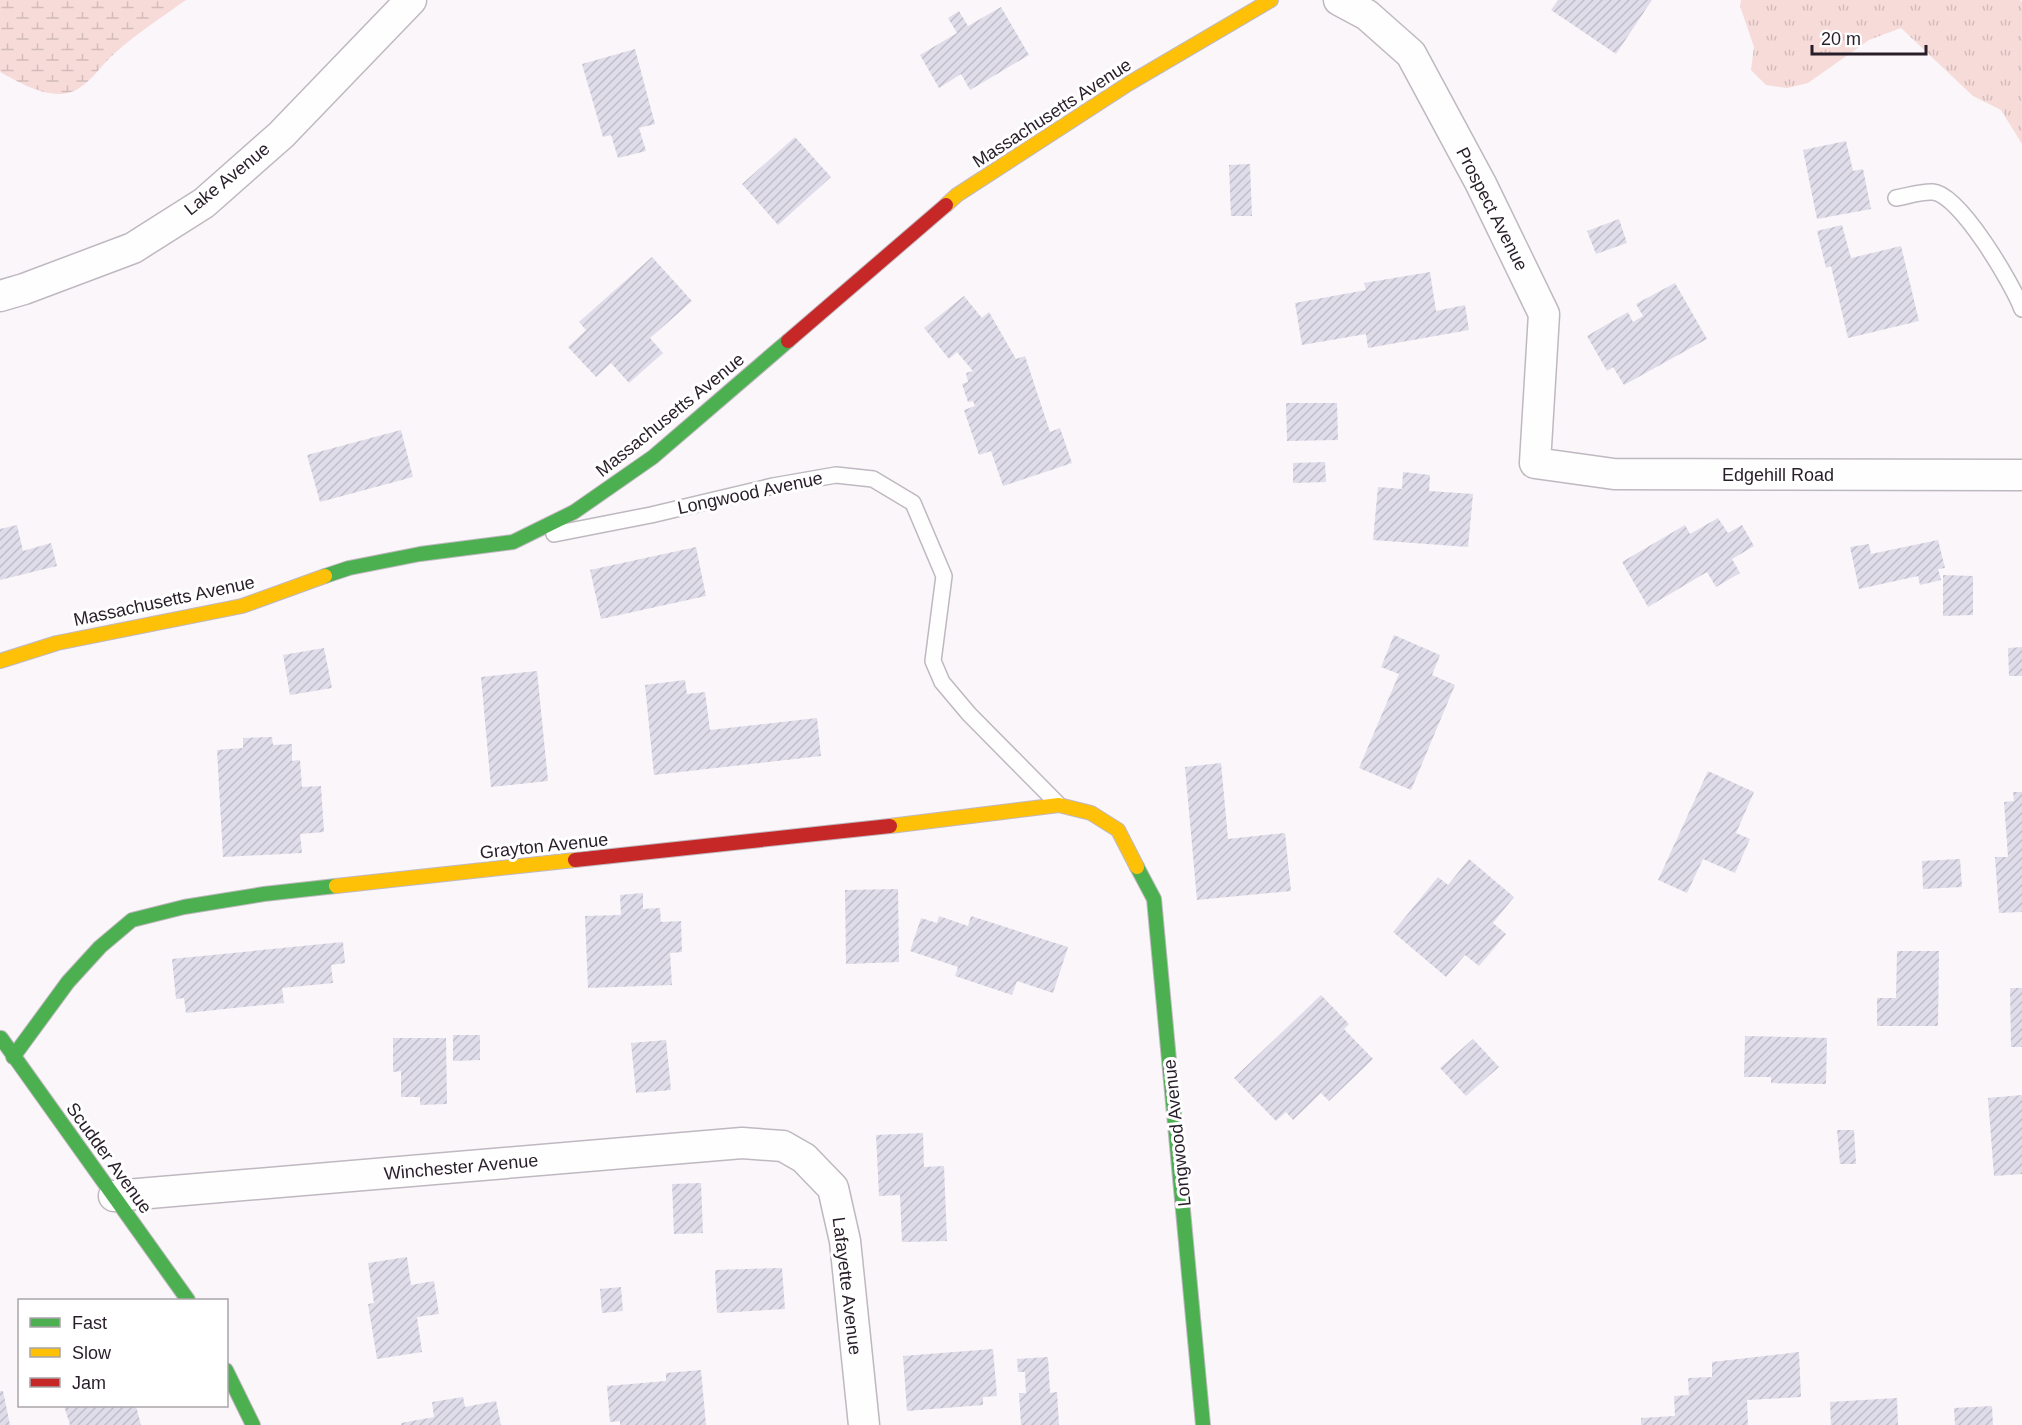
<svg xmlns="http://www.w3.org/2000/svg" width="2022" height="1425" viewBox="0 0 2022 1425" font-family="Helvetica,sans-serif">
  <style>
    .grass { fill: url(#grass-tufts) }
    .wetland { fill: url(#wetland-marsh) }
    .building { fill: url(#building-hatch) }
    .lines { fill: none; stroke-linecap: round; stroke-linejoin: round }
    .lane-casing { stroke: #bfb8c0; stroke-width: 18 }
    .street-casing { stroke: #bfb8c0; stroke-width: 33 }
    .fast-casing { stroke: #bfb8c0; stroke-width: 16 }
    .slow-casing { stroke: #bfb8c0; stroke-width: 16 }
    .jam-casing { stroke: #bfb8c0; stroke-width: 16 }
    .lane { stroke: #fefefe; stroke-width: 15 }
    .street { stroke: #fefefe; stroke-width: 30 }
    .fast { stroke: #4caf50; stroke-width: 14 }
    .slow { stroke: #ffc107; stroke-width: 14 }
    .jam { stroke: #c62828; stroke-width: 14 }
    .labels { text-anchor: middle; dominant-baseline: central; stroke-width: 6; stroke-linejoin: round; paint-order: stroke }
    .street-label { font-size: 18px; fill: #281e29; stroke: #fff }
  </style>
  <defs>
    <pattern id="grass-tufts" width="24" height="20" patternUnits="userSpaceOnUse" patternTransform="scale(1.5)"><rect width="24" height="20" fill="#f6dbd9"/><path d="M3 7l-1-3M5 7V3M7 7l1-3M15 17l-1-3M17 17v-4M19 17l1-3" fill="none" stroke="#d3bcba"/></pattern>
    <pattern id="wetland-marsh" width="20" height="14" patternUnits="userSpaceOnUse" patternTransform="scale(1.5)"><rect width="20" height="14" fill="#f6dbd9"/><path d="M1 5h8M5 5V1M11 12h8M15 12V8" fill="none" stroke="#d3bcba"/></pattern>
    <pattern id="building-hatch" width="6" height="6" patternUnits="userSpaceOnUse" patternTransform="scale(1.5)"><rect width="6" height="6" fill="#e0ddea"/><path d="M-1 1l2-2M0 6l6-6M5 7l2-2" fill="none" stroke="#c0bdc9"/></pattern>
  </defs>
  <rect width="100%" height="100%" fill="#faf6fa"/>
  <path class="grass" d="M1741,0h279l2,2v142l-21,-34 -28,-14 -72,-68 -32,12 -61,43 -21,5 -21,-3 -15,-15 3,-23 -14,-41z"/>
  <path class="wetland" d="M0,0h186c-24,17 -49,33 -71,53 -13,11 -25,31 -41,38 -24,10 -54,-8 -74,-19z"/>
  <path class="building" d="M1558,0h94l-36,54 -65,-44z
    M1001,7l28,48 -59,35 -9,-16 -22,14 -19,-33 37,-22 -9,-15 11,-7 9,15z
    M635,49l20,75 -16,4 7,23 -28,7 -7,-23 -8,2 -21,-73z
    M795,137l36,40 -53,48 -36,-41z
    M1846,141l7,30 10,-2 8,40 -54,10 -14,-69z
    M1250,164l2,52h-21l-2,-51z
    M1619,219l8,24 -31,11 -9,-23z
    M1842,225l9,33 50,-12 18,75 -71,17 -17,-72 -5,2 -9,-37z
    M652,257l40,44 -42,37 13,15 -34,30 -18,-20 -15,14 -28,-30 18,-17 -7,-8z
    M1430,272l6,39 29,-6 4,25 -101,18 -2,-14 -64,11 -7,-42 71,-13 -2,-7z
    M1675,283l32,56 -83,46 -11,-18 -6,4 -20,-35 41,-24 5,10 10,-6 -7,-12z
    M964,296l18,22 7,-6 27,47 9,-3 25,76 10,-4 12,35 -69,23 -12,-35 -12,4 -15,-45 11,-4 -2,-5 -5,1 -6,-18 6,-2 -2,-9 7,-2 -16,-19 -8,7 -25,-31z
    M1286,403h51l1,37 -51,1z
    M401,430l12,47 -93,25 -13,-47z
    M1325,462l1,20 -33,1v-20z
    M1403,472l27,3 -1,16 44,3 -5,53 -95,-7 5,-53 24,2z
    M1718,518l10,15 14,-8 12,21 -22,13 8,14 -24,14 -9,-15 -59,35 -26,-45 63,-37 5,9z
    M17,525l6,26 28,-8 6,23 -57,14v-51z
    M1938,540l7,28 -7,1 3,11 -21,5 -2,-9 -59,13 -9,-42 19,-3 2,10z
    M696,547l10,49 -105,23 -11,-49z
    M1943,575l30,1v39l-30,1z
    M1394,635l46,20 -8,20 23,10 -44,105 -52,-22 40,-94 -18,-7z
    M2022,647v29h-13l-1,-28z
    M324,648l8,40 -42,7 -7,-40z
    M537,671l11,110 -57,6 -10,-110z
    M685,680l2,14 18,-2 5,38 107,-12 4,38 -167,19 -9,-90z
    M272,737l1,8 19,-1v17l8,-1 2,27 19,-1 3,46 -24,2 2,19 -79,4 -6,-107 26,-2v-10z
    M1221,763l7,76 57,-6 6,58 -94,9 -12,-133z
    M1708,771l46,21 -18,41 14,6 -15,34 -32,-14 -16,34 -29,-13z
    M2013,792h9v120l-23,1 -4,-56h13l-4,-55 10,-1z
    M1469,859l45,38 -21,26 13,11 -27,32 -14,-11 -19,22 -53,-45 45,-55 10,8z
    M1960,859l2,28 -39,2 -1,-28z
    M898,889l1,73 -53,2 -1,-74z
    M643,893v16l17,-1 1,14 20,-1 1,31 -12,1 2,32 -84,3 -3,-72 36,-1 -1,-20z
    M939,916l29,10 3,-10 97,31 -15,46 -36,-12 -5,14 -57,-19 3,-9 -48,-16 11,-33 16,5z
    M343,942l2,21 -14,2 2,18 -51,5 2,15 -98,10 -2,-15 -8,1 -4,-40z
    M1897,951h42l-1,75h-61v-28h19z
    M2010,988h12v59h-11z
    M1321,995l28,29 -5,5 29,30 -44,42 -8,-8 -28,27 -7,-8 -10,9 -42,-43z
    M453,1035h27v25l-27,1z
    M1745,1036l82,2 -1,46 -55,-1v-6h-27z
    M393,1038h53l1,66 -27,1v-8h-19v-26l-8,1z
    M1473,1039l26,28 -33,29 -26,-28z
    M666,1040l5,50 -35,3 -5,-50z
    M2022,1095v79l-28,2 -6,-78z
    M1837,1130h17l2,34h-16z
    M923,1133l1,34 20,-1 3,75 -45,1 -2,-47 -21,1 -3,-61z
    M701,1183l2,50 -29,1 -2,-50z
    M407,1257l4,28 23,-4 5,33 -22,3 5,35 -45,7 -9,-55 6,-1 -6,-40z
    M782,1268l3,41 -68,4 -2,-43z
    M621,1287l2,24 -21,2 -2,-24z
    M993,1349l4,47 -14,1v8l-76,6 -4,-55z
    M1799,1352l2,45 -54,3 1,25h-107v-7l34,-2 -1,-20 15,-1 -1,-17 24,-1v-15z
    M1048,1357l2,36 7,-1 2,33h-38l-2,-32h7l-1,-21h-7l-1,-13z
    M701,1370l5,55h-86v-4l-10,1 -3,-36 59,-5v-8z
    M0,1391h3l7,34h-10z
    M463,1397l2,10 31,-6 5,24h-100v-2l33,-6 -2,-15z
    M1897,1398l1,27h-67l-1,-23z
    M64,1406h72l5,19h-71z
    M1992,1406l1,19h-38l-1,-17z"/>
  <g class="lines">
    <g class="lane-casing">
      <path id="lane" d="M1896,198c12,-2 26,-7 37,-6 27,2 80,93 89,117
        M554,534l97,-19 122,-29 63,-11 37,4 40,24 31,73 -11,85 9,21 27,32 89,90"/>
    </g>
    <g class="street-casing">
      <path id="street" d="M1339,0l28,15 44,39 70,130 63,130 -9,149 79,11 408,1
        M0,296l24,-7 109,-41 71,-45 77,-68 130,-135
        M114,1196l628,-53 41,3 21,12 29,30 12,53 19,184"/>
    </g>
    <g class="fast-casing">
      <path id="fast" d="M325,576l24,-8 71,-14 93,-12 61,-30 79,-55 135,-116
        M1137,867l17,32 49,526
        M1,1038l187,262
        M13,1057l55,-75 32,-35 32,-27 52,-13 80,-13 72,-8
        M226,1370l27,55"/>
    </g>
    <g class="slow-casing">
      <path id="slow" d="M946,205l11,-10 171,-111 143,-84
        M0,661l57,-18 185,-37 83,-30
        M890,826l169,-21 32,8 27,17 19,37
        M336,886l239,-26"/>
    </g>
    <g class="jam-casing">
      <path id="jam" d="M788,341l158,-136
        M575,860l315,-34"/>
    </g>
    <use href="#lane" class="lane"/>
    <use href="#street" class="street"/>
    <use href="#fast" class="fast"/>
    <use href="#slow" class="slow"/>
    <use href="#jam" class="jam"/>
  </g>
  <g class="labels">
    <g class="street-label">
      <text transform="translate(1052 113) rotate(-33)">Massachusetts Avenue</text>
      <text transform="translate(227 179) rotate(-39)">Lake Avenue</text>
      <text transform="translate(1492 209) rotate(63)">Prospect Avenue</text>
      <text transform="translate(670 415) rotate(-39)">Massachusetts Avenue</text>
      <text x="1778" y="475">Edgehill Road</text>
      <text transform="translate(750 493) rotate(-12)">Longwood Avenue</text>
      <text transform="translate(164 601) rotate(-12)">Massachusetts Avenue</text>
      <text transform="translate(544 846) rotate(-6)">Grayton Avenue</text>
      <text transform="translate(1177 1133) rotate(-96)">Longwood Avenue</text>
      <text transform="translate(109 1158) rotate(54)">Scudder Avenue</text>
      <text transform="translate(461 1167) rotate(-5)">Winchester Avenue</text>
      <text transform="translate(847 1286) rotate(83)">Lafayette Avenue</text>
    </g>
  </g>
  <rect x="18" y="1299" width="210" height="108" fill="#ffffff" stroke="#a9a5a9" stroke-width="1.5"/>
  <rect x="30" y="1318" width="30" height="9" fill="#4caf50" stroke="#a9a5a9" stroke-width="1.5"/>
  <text x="72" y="1329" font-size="18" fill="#281e29">Fast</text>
  <rect x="30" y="1348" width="30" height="9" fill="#ffc107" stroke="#a9a5a9" stroke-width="1.5"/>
  <text x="72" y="1359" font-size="18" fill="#281e29">Slow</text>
  <rect x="30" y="1378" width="30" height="9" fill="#c62828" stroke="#a9a5a9" stroke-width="1.5"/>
  <text x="72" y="1389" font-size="18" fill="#281e29">Jam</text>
  <path d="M1812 45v9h114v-9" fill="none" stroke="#281e29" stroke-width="3"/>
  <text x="1821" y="45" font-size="18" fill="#281e29" stroke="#ffffff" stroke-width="4.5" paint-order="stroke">20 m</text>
</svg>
